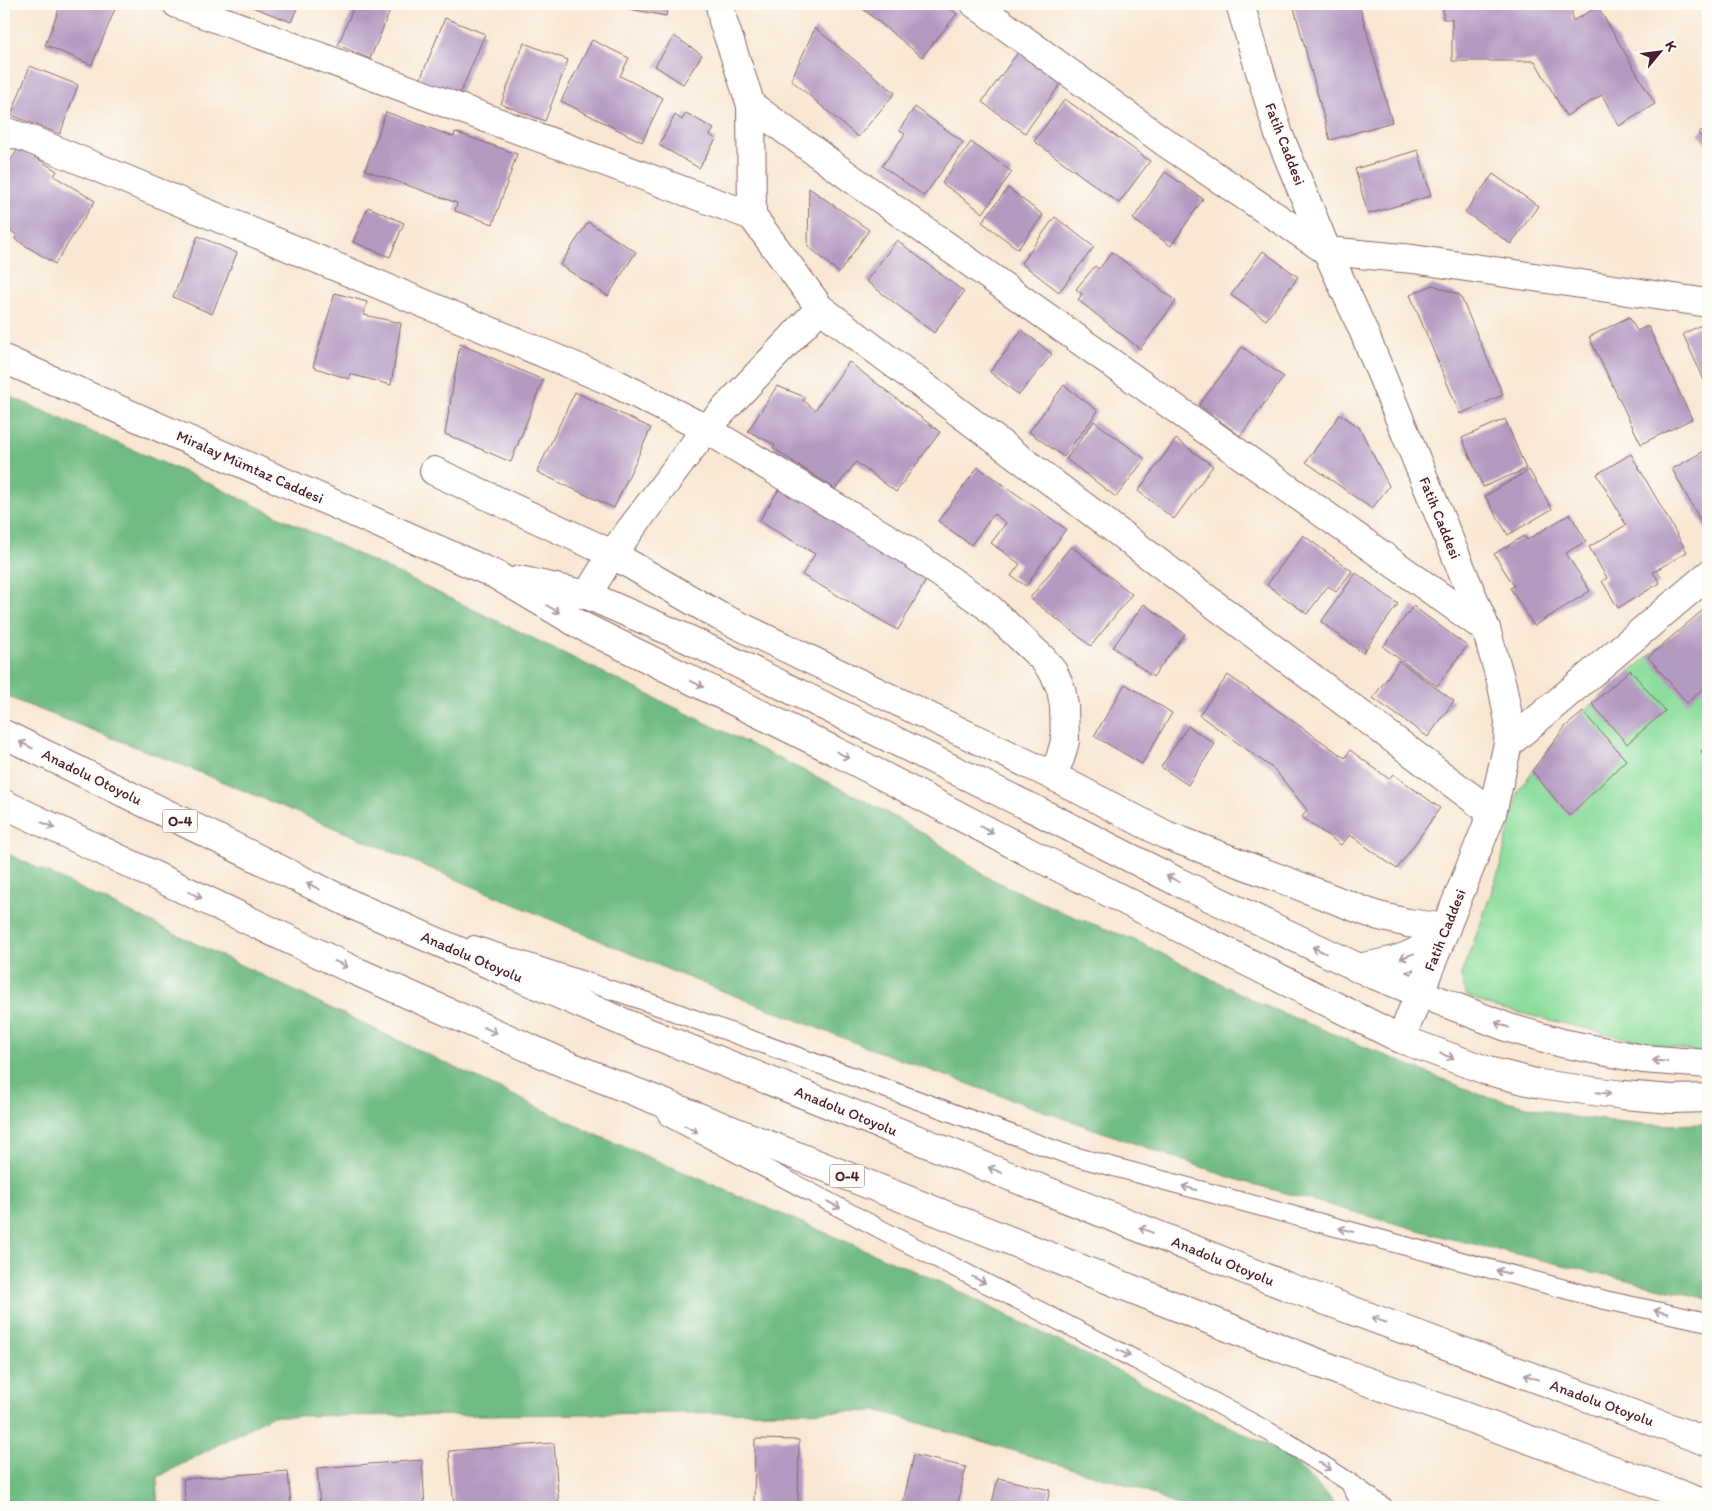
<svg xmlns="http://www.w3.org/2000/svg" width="1712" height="1511" viewBox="0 0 1712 1511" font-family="Itim,sans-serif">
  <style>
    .green { fill: #8cdd9c; stroke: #6b7e64 }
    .forest { fill: #71bc84; stroke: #5e6e58 }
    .building { fill: #b39ac1 }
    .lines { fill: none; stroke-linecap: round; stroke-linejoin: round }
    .lane-casing { stroke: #876566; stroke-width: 20 }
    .street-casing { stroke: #876566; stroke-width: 30 }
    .secondary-casing { stroke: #876566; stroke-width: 30 }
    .highway-casing { stroke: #876566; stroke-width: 30 }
    .lane { stroke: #fff; stroke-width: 18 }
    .street { stroke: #fff; stroke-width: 28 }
    .secondary { stroke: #fff; stroke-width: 28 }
    .highway { stroke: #fff; stroke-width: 28 }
    .oneway { stroke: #ae9aa0 }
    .labels { text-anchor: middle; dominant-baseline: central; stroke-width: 4; stroke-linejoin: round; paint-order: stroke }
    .shield { fill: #fdfcf7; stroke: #806168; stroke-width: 1 }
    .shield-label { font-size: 14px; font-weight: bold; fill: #4a1f2b }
    .street-label { font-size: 15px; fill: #4a1f2b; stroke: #fdfcf7 }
  </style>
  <rect width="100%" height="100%" fill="#fdfcf7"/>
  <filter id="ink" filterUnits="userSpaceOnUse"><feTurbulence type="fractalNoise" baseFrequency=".02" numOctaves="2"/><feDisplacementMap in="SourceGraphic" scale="10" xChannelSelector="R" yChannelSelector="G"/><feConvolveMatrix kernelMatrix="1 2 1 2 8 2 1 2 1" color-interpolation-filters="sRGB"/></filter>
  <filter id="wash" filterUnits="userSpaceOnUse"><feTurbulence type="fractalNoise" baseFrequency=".0096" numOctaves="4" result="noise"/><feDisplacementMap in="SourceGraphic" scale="20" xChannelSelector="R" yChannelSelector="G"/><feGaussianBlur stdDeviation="1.12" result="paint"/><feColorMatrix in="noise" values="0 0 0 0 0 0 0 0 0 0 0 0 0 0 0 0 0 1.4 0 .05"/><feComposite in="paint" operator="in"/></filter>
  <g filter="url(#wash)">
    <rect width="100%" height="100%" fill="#f8e7d3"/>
    <path class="green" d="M1703,610l5,6v436h-12l-70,-14 -135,-32 -26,-11 -4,-21 18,-46 21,-61 18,-76 47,-64z"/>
    <path class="forest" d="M4,394l196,85 314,150 350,171 64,36 59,41 77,36 71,27 126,64 220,91 93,22 80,8 54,-1v175l-264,-62 -209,-58 -200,-71 -166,-60 -195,-76 -303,-129 -199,-82 -152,-59 -16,-8z
      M4,852l588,281 346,148 347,173 54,53h-159l-42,-19 -258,-77 -396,4 -213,1 -113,61 -1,30h-153z"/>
    <g id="blocks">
      <path class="building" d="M61,4h56l-25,61 -47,-20z
        M245,4h54l-8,18z
        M355,4h19l16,7 -20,48 -32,-14z
        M604,4h64l-2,12z
        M857,4h88l12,10 -35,43z
        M1293,4h66l33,118 -62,18z
        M1443,4h129v17l26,-14 57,97 -36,22 -17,-31 -36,21 -31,-55h-83v-42h-9z
        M445,18l40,16 -26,62 -39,-16z
        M815,28l80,65 -37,44 -67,-57z
        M674,36l28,19 -19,29 -28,-18z
        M592,40l37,18 -9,18 43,22 -21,44 -81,-41z
        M524,43l44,17 -23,61 -44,-17z
        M1019,51l43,31 -37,51 -43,-31z
        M30,66l48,19 -18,49 -49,-19z
        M1065,99l85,62 -31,42 -85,-62z
        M915,107l48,35 -39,54 -42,-30 23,-32 -6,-4z
        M386,112l68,25 1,-5 62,22 -24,70 -38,-13 2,-8 -92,-33z
        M686,113l28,16 -4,6 6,4 -17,29 -40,-23 16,-30 7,5z
        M1708,126v20l-10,-13z
        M971,142l41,30 -29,41 -41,-30z
        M19,147l38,24 -3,5 41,25 -40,63 -40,-25 2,-4 -13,-8v-55z
        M1418,150l13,46 -63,18 -13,-45z
        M1165,172l38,27 -32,47 -38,-27z
        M1493,174l45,32 -27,38 -46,-32z
        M809,188l60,42 -30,43 -31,-27z
        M1008,188l35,27 -25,34 -36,-27z
        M368,207l36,16 -14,34 -37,-15z
        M1055,217l39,30 -35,45 -38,-29z
        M588,222l48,30 -28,44 -48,-31z
        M198,236l39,17 -25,61 -39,-17z
        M897,240l67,52 -30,41 -68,-52z
        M1263,251l35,26 -32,43 -35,-25z
        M1112,252l64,49 -36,48 -62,-49 4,-6 -6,-5 19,-23 4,3z
        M1433,285l27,10 43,100 -43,19 -50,-119z
        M335,293l32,9 -3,13 37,8 -10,62 -41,-11 -1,5 -36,-12z
        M1629,317l8,14 11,-5 44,93 -51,25 -52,-107z
        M1699,326l9,1v62l-25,-55z
        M1022,330l30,24 -33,41 -29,-23z
        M460,344l83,36 -32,82 -66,-28z
        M1242,347l42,30 -44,59 -41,-31z
        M849,362l91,70 -44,60 -40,-30 -21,27 -62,-41 2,-3 -27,-14 29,-45 28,11 -2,3 12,10z
        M1064,385l34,26 -34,46 -35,-25z
        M575,392l76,36 -37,80 -77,-36z
        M1340,414l19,13 30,59 -17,23 -66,-47z
        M1505,419l21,50 -43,18 -21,-49z
        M1094,421l51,38 -29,38 -50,-38z
        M1176,439l37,27 -39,53 -36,-28z
        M1708,449v78l-3,2 -33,-60z
        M1631,454l56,98 -34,20 7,11 -42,25 -16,-27 5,-3 -18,-31 37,-22 -29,-51z
        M978,467l88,62 -40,57 -15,-10 9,-12 -29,-21 15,-20 -12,-9 -23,31 -33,-24z
        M1529,470l23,39 -44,26 -23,-39z
        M781,486l148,89 -31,55 -96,-55 13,-21 -56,-33z
        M1570,514l16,27 -20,12 24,38 -56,35 -24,-38 4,-2 -20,-32 30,-18 3,4z
        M1303,535l49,36 -16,21 -8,-6 -21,28 -40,-29z
        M1071,546l61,48 -41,52 -61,-48z
        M1356,573l42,31 -35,49 -42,-31z
        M1144,604l41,30 -32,43 -40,-30z
        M1413,606l54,40 -30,40 -54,-39z
        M1703,610l5,6v68l-21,19 -39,-46z
        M1399,661l55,40 -26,36 -55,-39z
        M1630,670l35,41 -38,33 -35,-40z
        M1228,675l117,83 5,-8 39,29 4,-5 47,34 -43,61 -47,-34 -9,10 -39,-28 5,-7 -32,-40 -76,-55z
        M1125,684l47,29 -30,51 -48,-28z
        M1583,712l43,48 -57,56 -37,-45 33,-44z
        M1188,726l27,18 -27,41 -27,-18z
        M1708,746v16l-7,-11z
        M755,1439l44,1 -1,67h-44z
        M554,1443l5,64h-105l-5,-56z
        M914,1455l52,12 -9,40h-55z
        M422,1460l3,47h-105l-3,-39z
        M288,1471l3,36h-105l-3,-28z
        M998,1478l52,12 -4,17h-55z"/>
    </g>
  </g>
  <g filter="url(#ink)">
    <use href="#blocks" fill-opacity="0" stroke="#876566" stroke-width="1"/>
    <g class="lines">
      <g class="lane-casing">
        <path id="lane" d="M474,945l165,54 427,155 539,146 103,22
          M668,1117l235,124 235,120 146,79 65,42 14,25
          M1353,1485l31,22"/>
      </g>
      <g class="street-casing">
        <path id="street" d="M177,4l575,212 68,92 672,505
          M720,4l3,17 28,84 100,73 635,451
          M975,4l188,137 164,110 86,8 295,44
          M751,105l1,111
          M4,131l25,8 586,244 91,46 198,119 83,58 56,53 11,14 7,16 3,17 1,35 -5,18 -9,16
          M434,471l178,83 107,62 332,159 115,60 209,80 33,8 38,5
          M587,595l25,-41 94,-125 114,-121
          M1508,744l200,-169"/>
      </g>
      <g class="secondary-casing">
        <path id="secondary" d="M1240,4l39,131 48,116 36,79 123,299 16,56 7,36 -1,23 -16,69 -91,226
          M4,359l492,216 86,51 255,126 195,102 369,185 87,32 52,13 83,11 49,4 36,-1
          M519,580l68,15 101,44 348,171 140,71 198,94 135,53 53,15 81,16 65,5
          M1357,968c39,-7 57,-9 86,-37"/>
      </g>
      <g class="highway-casing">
        <path id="highway" d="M4,734l353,173 275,119 654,260 422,156
          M4,804l347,165 219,97 771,306 309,111 58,22"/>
      </g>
      <use href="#lane" class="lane"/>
      <use href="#street" class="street"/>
      <use href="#secondary" class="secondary"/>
      <use href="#highway" class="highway"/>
    </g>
    <defs><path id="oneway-shaft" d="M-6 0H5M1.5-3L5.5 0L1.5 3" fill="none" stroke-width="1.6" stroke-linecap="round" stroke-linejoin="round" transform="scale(1.25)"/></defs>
    <g class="oneway">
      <use href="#oneway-shaft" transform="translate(553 609) rotate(30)"/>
      <use href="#oneway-shaft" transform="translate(697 684) rotate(27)"/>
      <use href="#oneway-shaft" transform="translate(26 745) rotate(-154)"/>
      <use href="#oneway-shaft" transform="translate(843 755) rotate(27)"/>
      <use href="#oneway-shaft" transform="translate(48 825) rotate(25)"/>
      <use href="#oneway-shaft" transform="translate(987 830) rotate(28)"/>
      <use href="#oneway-shaft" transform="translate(1173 879) rotate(-153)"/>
      <use href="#oneway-shaft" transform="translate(313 886) rotate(-154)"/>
      <use href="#oneway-shaft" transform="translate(195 895) rotate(25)"/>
      <use href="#oneway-shaft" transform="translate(1319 950) rotate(-154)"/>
      <use href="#oneway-shaft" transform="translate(1407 956) rotate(159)"/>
      <use href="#oneway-shaft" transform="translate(341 964) rotate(25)"/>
      <use href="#oneway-shaft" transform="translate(1502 1025) rotate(-159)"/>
      <use href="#oneway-shaft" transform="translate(490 1030) rotate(24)"/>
      <use href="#oneway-shaft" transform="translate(1447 1056) rotate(20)"/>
      <use href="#oneway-shaft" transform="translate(1660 1061) rotate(-175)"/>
      <use href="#oneway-shaft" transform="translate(1604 1093) rotate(6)"/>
      <use href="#oneway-shaft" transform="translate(691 1129) rotate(28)"/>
      <use href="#oneway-shaft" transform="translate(995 1170) rotate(-158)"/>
      <use href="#oneway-shaft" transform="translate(1189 1188) rotate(-165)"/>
      <use href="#oneway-shaft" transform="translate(834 1205) rotate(28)"/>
      <use href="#oneway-shaft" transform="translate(1146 1230) rotate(-158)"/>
      <use href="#oneway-shaft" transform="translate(1346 1230) rotate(-165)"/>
      <use href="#oneway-shaft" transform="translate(1503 1272) rotate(-165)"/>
      <use href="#oneway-shaft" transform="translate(979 1280) rotate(27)"/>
      <use href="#oneway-shaft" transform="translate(1661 1312) rotate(-167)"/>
      <use href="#oneway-shaft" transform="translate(1379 1320) rotate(-160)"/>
      <use href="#oneway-shaft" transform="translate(1124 1353) rotate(27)"/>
      <use href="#oneway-shaft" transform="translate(1531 1377) rotate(-160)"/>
      <use href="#oneway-shaft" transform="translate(1325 1466) rotate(33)"/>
    </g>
  </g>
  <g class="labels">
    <g class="shield">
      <rect x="162.5" y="809.5" width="35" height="23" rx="4"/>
      <rect x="829.5" y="1164.5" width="35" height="23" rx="4"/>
    </g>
    <g class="shield-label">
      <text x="180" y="821">O-4</text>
      <text x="847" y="1176">O-4</text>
    </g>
    <g class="street-label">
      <text transform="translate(1285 144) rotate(69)">Fatih Caddesi</text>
      <text transform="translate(250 467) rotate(24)">Miralay Mümtaz Caddesi</text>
      <text transform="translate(1440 518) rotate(68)">Fatih Caddesi</text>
      <text transform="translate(92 777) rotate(26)">Anadolu Otoyolu</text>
      <text transform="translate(1445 930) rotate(-68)">Fatih Caddesi</text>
      <text transform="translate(472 957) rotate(23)">Anadolu Otoyolu</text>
      <text transform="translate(846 1111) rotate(22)">Anadolu Otoyolu</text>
      <text transform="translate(1223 1261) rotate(22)">Anadolu Otoyolu</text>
      <text transform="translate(1602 1403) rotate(20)">Anadolu Otoyolu</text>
    </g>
  </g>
  <rect width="1712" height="1511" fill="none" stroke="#fdfcf7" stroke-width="20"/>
  <g transform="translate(1660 52) rotate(61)" stroke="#fdfcf7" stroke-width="4" paint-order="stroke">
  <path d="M0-4L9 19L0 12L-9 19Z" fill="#4a1f2b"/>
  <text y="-8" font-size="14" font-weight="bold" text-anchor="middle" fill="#4a1f2b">K</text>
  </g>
</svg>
